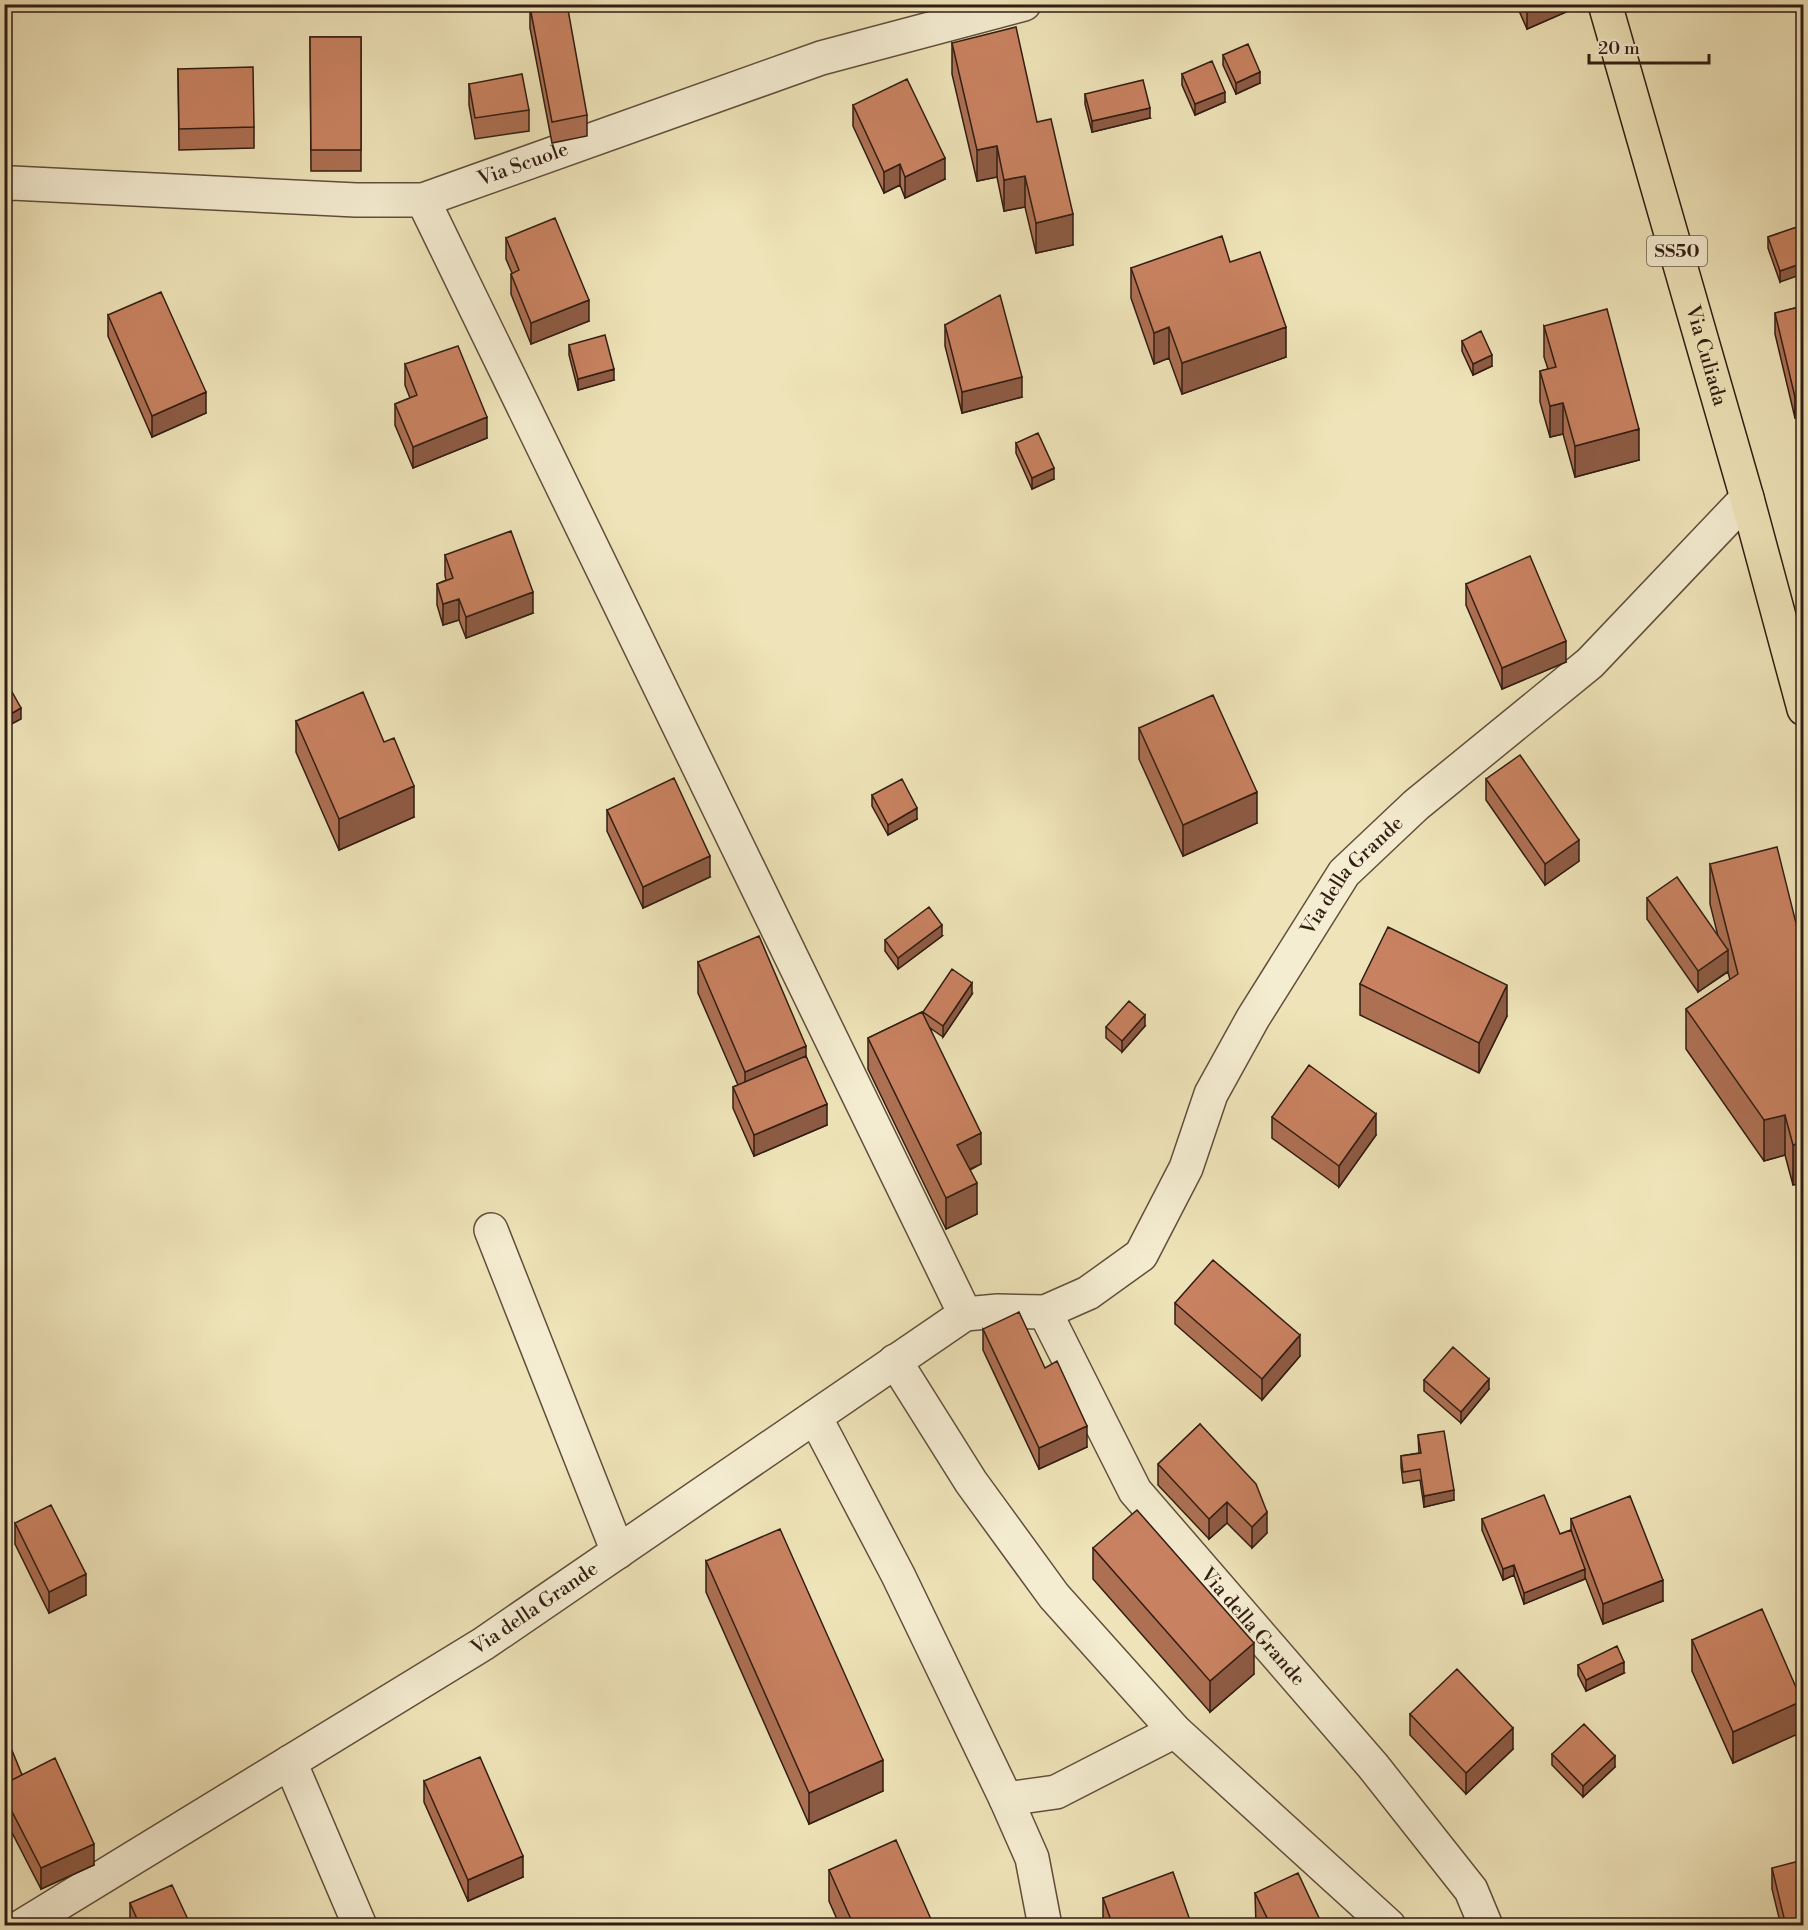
<svg xmlns="http://www.w3.org/2000/svg" width="1808" height="1930" viewBox="0 0 1808 1930" font-family="'Libre Bodoni',serif">
  <style>
    .lines { fill: none; stroke-linecap: round; stroke-linejoin: round }
    .street-casing { stroke: #614f3c; stroke-width: 36 }
    .primary-casing { stroke: #321d13; stroke-width: 36 }
    .street { stroke: #f5edd2; stroke-width: 33 }
    .primary { stroke: #efe4b9; stroke-width: 33 }
    .wall { fill: #ad7053; stroke: #321d13; stroke-width: 1.5 }
    .shaded-wall { fill: #8d5b44; stroke: #321d13; stroke-width: 1.5 }
    .building { fill: #c98261; stroke: #321d13; stroke-width: 1.5 }
    .labels { text-anchor: middle; dominant-baseline: central; stroke-width: 5; stroke-linejoin: round; paint-order: stroke }
    .shield { fill: #f5edd2; stroke: #6c5b4c; stroke-width: 1.5 }
    .shield-label { font-size: 18px; font-weight: bold; fill: #321d13 }
    .street-label { font-size: 20px; fill: #321d13; stroke: #f5edd2 }
  </style>
  <rect width="100%" height="100%" fill="#efe4b9"/>
  <filter id="stains"><feTurbulence type="fractalNoise" baseFrequency=".00333" numOctaves="4"/><feColorMatrix values="0 0 0 0 .2 0 0 0 0 .09 0 0 0 0 .02 0 0 0 .5 -.17"/></filter>
  <radialGradient id="worn" r=".72"><stop offset=".6" stop-color="#630" stop-opacity="0"/><stop offset="1" stop-color="#630" stop-opacity=".3"/></radialGradient>
  <g class="lines">
    <g class="street-casing">
      <g id="street">
        <path id="s1" d="M4,185l8,-2 344,17h67l398,-142 203,-54"/>
        <path d="M423,200l542,1114"/>
        <path d="M491,1230l127,322"/>
        <path id="s2" d="M1045,1312l90,179 238,275 98,124 15,36"/>
        <path d="M895,1361l76,121 83,114 121,135 214,195"/>
        <path d="M815,1417l83,158 108,224 50,-7 119,-61"/>
        <path d="M290,1762l70,164"/>
        <path d="M1006,1799l26,59 13,68"/>
        <path id="s3" d="M22,1926l461,-282 482,-330 33,-3 47,1 43,-19 53,-38 45,-87 25,-74 42,-76 91,-145 72,-68 174,-142 157,-165"/>
      </g>
    </g>
    <g class="primary-casing">
      <g id="primary">
        <path id="s4" d="M1605,4l142,494 57,211"/>
      </g>
    </g>
    <use href="#street" class="street"/>
    <use href="#primary" class="primary"/>
  </g>
  <path class="wall" d="M1516,4h51l-1,8 -39,17z
    M530,7l57,108v21l-35,7 -22,-115z
    M310,37h51v134h-50z
    M952,43l85,79 36,123 -37,8 -11,-46 -21,4 -7,-34 -20,4 -25,-107z
    M1223,55l37,28 -24,11 -13,-29z
    M178,69l76,58v21l-75,2z
    M1182,74l43,28 -30,13 -13,-30z
    M469,84l60,26v21l-54,8 -6,-34z
    M1085,94l65,24 -58,14 -7,-28z
    M853,105l92,74 -40,19 -5,-13 -16,8 -31,-67z
    M1800,226l-20,56 -12,-34v-11z
    M506,238l83,83 -58,23 -20,-50v-20l1,-1 -6,-14z
    M1230,262l56,95 -104,37 -13,-36 -15,6 -23,-66v-30z
    M1803,306l-8,112 -20,-84v-21z
    M108,315l98,98 -54,24 -44,-101z
    M945,325l77,72 -60,16 -17,-67z
    M1544,326l95,134 -64,17 -12,-43 -13,3 -10,-35v-31l8,-2 -4,-12z
    M1462,341l30,25 -19,9 -11,-24z
    M569,345l45,35 -36,10 -9,-35z
    M405,364l82,74 -74,30 -18,-43v-21l15,-6 -5,-13z
    M1016,443l38,36 -22,10 -16,-36z
    M445,555l88,58 -67,25 -7,-18 -16,5 -6,-20v-21l9,-4 -1,-4z
    M1466,584l100,78 -64,27 -36,-84z
    M296,721l118,96 -75,33 -43,-98z
    M1139,728l118,95 -74,33 -44,-97z
    M1486,779l93,82 -34,24 -59,-85z
    M872,795l45,24 -29,16 -16,-29z
    M607,810l103,67 -67,31 -36,-77z
    M1710,864l93,87 -10,234 -8,-30 -21,6 -78,-112v-40l44,-29 -2,-8 -30,20 -51,-73v-21l71,38 -8,-32z
    M942,936l-44,33 -13,-18v-11z
    M698,962l108,94 21,69 -73,31 -21,-48v-21l5,-2 -40,-92z
    M1360,984l147,32 -28,57 -119,-58z
    M972,994l-29,43 -13,-9 51,136 -11,6 7,44 -31,15 -78,-160v-31l54,-26z
    M1145,1026l-23,26 -16,-14v-11z
    M1272,1117l104,18 -37,52 -67,-49z
    M1175,1303l125,53 -38,44 -87,-76z
    M983,1329l104,118 -48,22 -56,-119z
    M1424,1380l65,9 -28,34 -37,-32z
    M1200,1424l67,109 -15,15 -25,-25 -18,16 -51,-54v-21z
    M1418,1435l36,65 -30,7 -4,-27 -17,3 -2,-17v-10l18,-3z
    M1482,1519l78,15 11,-4v-11l92,82 -60,23 -18,-47v2l-61,25 -10,-29 -11,5 -21,-50z
    M15,1523l71,72 -37,18 -34,-69z
    M1093,1548l161,126 -44,38 -117,-133z
    M706,1561l177,230 -74,33 -103,-232z
    M1692,1640l110,92 -69,31 -41,-92z
    M1578,1665l46,8 -38,18 -8,-16z
    M1410,1714l103,35 -47,45 -56,-59z
    M4,1745l18,30 72,90 -53,24 -37,-72z
    M1552,1754l63,13 -32,30 -31,-32z
    M424,1781l99,96 -55,24 -44,-99z
    M1772,1868l31,58h-22l-9,-37z
    M829,1870l105,56h-94l-11,-25z
    M1255,1893l66,29 12,4h-77z
    M1103,1898l89,28h-87l-2,-7z
    M130,1903l61,23h-61z"/>
  <path class="shaded-wall" d="M1527,4h40l-1,8 -39,17z
    M1260,72v11l-24,11v-11z
    M1225,92v10l-30,13v-11z
    M1150,108v10l-58,14v-11z
    M997,146v31l-20,4v-31z
    M945,158v21l-40,19v-21z
    M900,164v21l-16,8v-21z
    M1025,176v31l-21,4v-31z
    M1073,214v31l-37,8v-30z
    M1803,263v11l-23,8v-11z
    M589,300v21l-58,23v-21z
    M1169,327v31l-15,6v-31z
    M1286,327v30l-104,37v-31z
    M1492,355v11l-19,9v-11z
    M614,369v11l-36,10v-11z
    M1022,377v20l-60,16v-21z
    M206,392v21l-54,24v-21z
    M1803,395v21l-8,2v-21z
    M1563,403v31l-13,3v-31z
    M487,417v21l-74,30v-21z
    M1639,429v31l-64,17v-31z
    M1054,468v11l-22,10v-11z
    M533,592v21l-67,25v-21z
    M459,599v21l-16,5v-21z
    M1566,641v21l-64,27v-21z
    M21,708v11l-17,9v-10z
    M414,786v31l-75,33v-31z
    M1257,792v31l-74,33v-31z
    M917,808v11l-29,16v-10z
    M1579,840v21l-34,24v-21z
    M710,856v21l-67,31v-21z
    M942,925v11l-44,33v-11z
    M1728,950v21l-30,21v-21z
    M972,983v11l-29,43v-11z
    M1507,985v31l-28,57v-30z
    M1145,1015v11l-23,26v-11z
    M806,1046v31l-61,26v-31z
    M827,1104v21l-73,31v-21z
    M1376,1114v21l-37,52v-21z
    M1785,1115v40l-21,6v-41z
    M981,1133v31l-24,11v-30z
    M1803,1142v41l-10,2v-40z
    M977,1183v31l-31,15v-31z
    M1300,1335v21l-38,44v-21z
    M1489,1379v10l-28,34v-11z
    M1087,1426v21l-48,22v-21z
    M1454,1490v10l-30,7v-11z
    M1227,1502v21l-18,16v-20z
    M1267,1512v21l-15,15v-21z
    M1514,1565v10l-11,5v-11z
    M1585,1569v10l-61,25v-11z
    M86,1574v21l-37,18v-21z
    M1663,1580v21l-60,23v-20z
    M1254,1643v31l-44,38v-31z
    M1624,1662v11l-38,18v-11z
    M1802,1701v31l-69,31v-31z
    M1513,1728v21l-47,45v-21z
    M1615,1756v11l-32,30v-11z
    M883,1760v31l-74,33v-31z
    M94,1844v21l-53,24v-21z
    M523,1856v21l-55,24v-21z"/>
  <path class="building" d="M542,4h25l20,111 -35,7 -22,-115z
    M1016,27l21,95 14,-3 22,95 -37,9 -11,-47 -21,4 -7,-34 -20,4 -25,-107z
    M310,37h51v113h-50z
    M1248,44l12,28 -24,11 -13,-28z
    M1212,61l13,31 -30,12 -13,-30z
    M253,67l1,60 -75,2 -1,-60z
    M522,74l7,36 -54,8 -6,-34z
    M907,79l38,79 -40,19 -5,-13 -16,8 -31,-67z
    M1143,80l7,28 -58,13 -7,-27z
    M555,218l34,82 -58,23 -20,-49 8,-4 -13,-32z
    M1800,226l3,12v25l-23,8 -12,-34z
    M1222,236l8,26 30,-10 26,75 -104,36 -13,-36 -15,6 -23,-65z
    M161,292l45,100 -54,24 -44,-101z
    M1000,295l22,82 -60,15 -17,-67z
    M1803,306v89l-8,2 -20,-84z
    M1607,309l32,120 -64,17 -12,-43 -13,3 -10,-35 16,-4 -12,-41z
    M1481,331l11,24 -19,9 -11,-23z
    M605,335l9,34 -36,10 -9,-34z
    M458,346l29,71 -74,30 -18,-43 22,-9 -12,-31z
    M1038,433l16,35 -22,10 -16,-35z
    M511,531l22,61 -67,25 -7,-18 -16,5 -6,-20 16,-6 -8,-23z
    M1530,556l36,85 -64,27 -36,-84z
    M7,683l14,25 -17,10v-34z
    M363,692l21,50 10,-4 20,48 -75,33 -43,-98z
    M1213,695l44,97 -74,33 -44,-97z
    M1520,755l59,85 -34,24 -59,-85z
    M674,778l36,78 -67,31 -36,-77z
    M902,779l15,29 -29,17 -16,-30z
    M1777,847l26,104v191l-10,3 -8,-30 -21,5 -78,-111 52,-35 -28,-110z
    M1677,877l51,73 -30,21 -51,-73z
    M929,907l13,18 -44,33 -13,-18z
    M1388,927l119,58 -28,58 -119,-59z
    M759,936l47,110 -61,26 -47,-110z
    M952,969l20,14 -29,43 -20,-14z
    M1129,1001l16,14 -23,26 -16,-14z
    M922,1012l59,121 -24,12 20,38 -31,15 -78,-160z
    M806,1056l21,48 -73,31 -21,-48z
    M1309,1065l67,49 -37,52 -67,-49z
    M1213,1260l87,75 -38,44 -87,-76z
    M1019,1312l26,56 12,-7 30,65 -48,22 -56,-119z
    M1453,1347l36,32 -28,33 -37,-32z
    M1200,1424l56,60 11,28 -15,15 -25,-25 -18,17 -51,-55z
    M1444,1431l10,59 -30,6 -4,-27 -17,3 -2,-16 20,-3 -3,-18z
    M1544,1495l16,39 11,-4 14,39 -61,24 -10,-28 -11,4 -21,-50z
    M1630,1496l33,84 -60,24 -32,-85z
    M51,1505l35,69 -37,18 -34,-69z
    M1137,1510l117,133 -44,38 -117,-133z
    M780,1529l103,231 -74,33 -103,-232z
    M1762,1609l40,92 -69,31 -41,-92z
    M1617,1646l7,16 -38,18 -8,-15z
    M1457,1669l56,59 -47,45 -56,-59z
    M1584,1724l31,32 -32,30 -31,-32z
    M9,1743l13,32 -18,9v-39z
    M480,1757l43,99 -55,24 -44,-99z
    M55,1758l39,86 -53,24 -37,-72v-12z
    M896,1840l38,86h-80l-25,-56z
    M1803,1860v66h-17l-14,-58z
    M1173,1872l19,54h-79l-10,-28z
    M1298,1873l23,49 9,-3 3,7h-62l-16,-33z
    M172,1885l19,41h-51l-10,-23z"/>
  <g class="labels">
    <rect class="shield" x="1647" y="236" width="60" height="30" rx="4.5"/>
    <g class="shield-label">
      <text x="1677" y="251">SS50</text>
    </g>
    <g class="street-label">
      <text stroke="none"><textPath href="#s1" startOffset="526">Via Scuole</textPath></text>
      <text stroke="none"><textPath href="#s4" startOffset="366">Via Culiada</textPath></text>
      <text stroke="none"><textPath href="#s3" startOffset="1754">Via della Grande</textPath></text>
      <text stroke="none"><textPath href="#s3" startOffset="603">Via della Grande</textPath></text>
      <text stroke="none"><textPath href="#s2" startOffset="380">Via della Grande</textPath></text>
    </g>
  </g>
  <rect width="1808" height="1930" fill="none" stroke="#efe4b9" stroke-width="24"/>
  <rect x="6" y="6" width="1796" height="1918" fill="none" stroke="#321d13" stroke-width="3"/>
  <rect x="12" y="12" width="1784" height="1906" fill="none" stroke="#321d13" stroke-width="1.5"/>
  <path d="M1589 54v9h120v-9" fill="none" stroke="#321d13" stroke-width="3"/>
  <text x="1598" y="54" font-size="18" fill="#321d13" stroke="#f5edd2" stroke-width="4.5" paint-order="stroke">20 m</text>
  <rect width="100%" height="100%" filter="url(#stains)"/>
  <rect width="100%" height="100%" fill="url(#worn)"/>
</svg>
